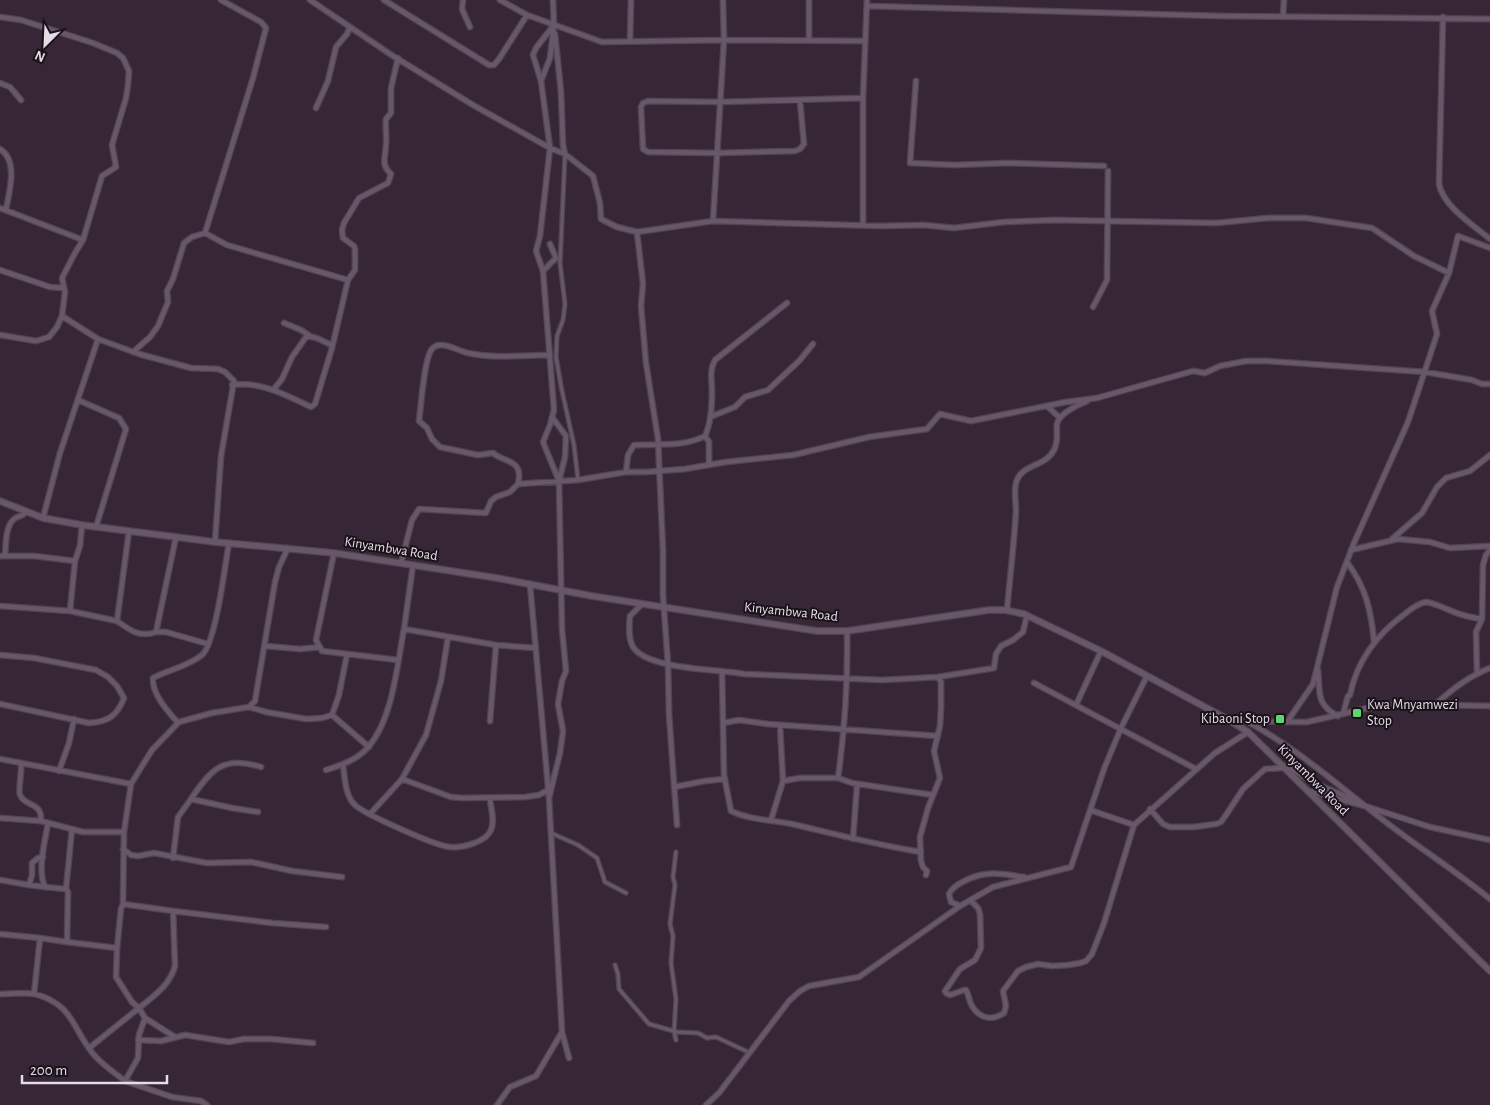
<svg xmlns="http://www.w3.org/2000/svg" width="1490" height="1105" viewBox="0 0 1490 1105" font-family="'Alegreya Sans',sans-serif">
  <style>
    .lines { fill: none; stroke-linecap: round; stroke-linejoin: round }
    .pedestrian-casing { stroke: #514451; stroke-width: 5.5 }
    .minor-casing { stroke: #514451; stroke-width: 7 }
    .tertiary-casing { stroke: #514451; stroke-width: 8 }
    .pedestrian { stroke: #685768; stroke-width: 3 }
    .minor { stroke: #685768; stroke-width: 4.5 }
    .tertiary { stroke: #685768; stroke-width: 5.5 }
    .poi-dot { fill: #5dd56c; stroke: #191219; stroke-width: 2 }
    .labels { text-anchor: middle; dominant-baseline: central; stroke-width: 4; stroke-linejoin: round; paint-order: stroke }
    .street-label { font-size: 14px; fill: #e6dce6; stroke: #191219 }
    .poi-label { font-size: 14px; fill: #e6dce6; stroke: #191219; text-anchor: start }
  </style>
  <rect width="100%" height="100%" fill="#362636"/>
  <g class="lines">
    <g class="pedestrian-casing">
      <path id="pedestrian" d="M565,155l-5,108 5,41 -2,16 -6,16 -1,21 6,34 12,54 4,35
        M551,833l27,12 19,13 8,24 21,11
        M615,965l3,9 1,15 30,35 28,8 21,1 9,5 9,-1 30,14
        M676,1040l-2,-8 2,-33 -5,-36 2,-27 -3,-12 5,-39 -2,-8 3,-25"/>
    </g>
    <g class="minor-casing">
      <path id="minor" d="M310,0l83,56 80,49 77,43 15,6 28,22 7,27 1,16 16,8 20,5 76,-11 169,5 42,-1 30,3 50,-6 50,-2 162,3 52,-5h38l66,10 42,28 35,17
        M384,0l105,65h5l5,-6 28,-44
        M463,0l-1,9 8,18
        M500,0l27,15 75,27 122,-2 141,1
        M553,0l1,26
        M867,6l353,10 270,3
        M1283,16l1,-16
        M0,17l21,3 72,23 24,10 6,5 6,13 -1,14 -2,13 -14,47 4,22 -14,9 -19,64 -8,13 -13,25 3,14 -3,24 -5,11 -8,10 -13,4 -36,-6
        M1443,17l-4,167c4,22 34,41 51,55
        M555,34l6,58 2,53 2,9
        M809,40v-40
        M630,41l1,-41
        M541,81l9,-23 4,-33 -18,23 -3,7 8,26 9,67 -10,88 -4,15 7,20 11,139 -4,15 -7,17 16,39 3,148 4,42 -4,10 -4,23 5,27 -3,22 -11,45
        M916,81l-6,82 45,2 52,-2 97,3
        M0,83l10,4 11,13
        M800,101l4,43 -4,5 -5,2 -77,2 -70,-1 -5,-3 -2,-42 2,-4 5,-2 72,1 143,-4
        M316,108l12,-27 8,-34 11,-13 3,-7
        M0,149c19,12 9,43 6,61
        M0,208l83,32
        M713,221l11,-181 -1,-40
        M863,225v-127l4,-98
        M637,232l6,52 -2,22 5,57 12,76 5,112v45l5,68 1,50 8,111
        M205,233l48,-155 13,-50 -5,-6 -40,-22
        M0,270l50,17 14,1
        M543,271l13,-13 -6,-14
        M348,280l7,-10v-21l-1,-3 -11,-8 -1,-8 2,-7 15,-25 29,-15 3,-9c-11,-10 -5,-17 -5,-30 1,-8 -1,-16 0,-25l5,-6v-25l7,-30
        M1093,307l14,-27 1,-109
        M62,316l36,23 41,15 52,14 27,1 7,3 9,9 -13,75 -6,86
        M284,323l17,7 9,6
        M133,352l17,-15 8,-11 10,-24 -1,-11 6,-12 11,-36 8,-6 13,-4 22,12 121,35 -16,68 -17,56 -4,3c-25,-12 -50,-26 -79,-22
        M274,389l8,-10 10,-22 14,-20c10,-2 17,5 26,8
        M78,400l41,18 7,11 -30,98
        M1047,406l13,12
        M552,417l14,19 -1,21 -6,24
        M710,417l25,-10 10,-10 23,-7 32,-30 13,-16
        M705,436l4,6v22
        M626,472l2,-17 6,-10c23,-1 50,2 71,-9 6,-13 7,-30 7,-44 0,-12 -3,-21 3,-32l72,-57
        M518,484c6,-25 -13,-21 -25,-31l-15,2 -38,-8 -8,-8 -5,-11 -8,-7c2,-14 5,-63 13,-72 8,-10 26,2 36,4 26,6 55,2 82,2
        M43,518l17,-65 38,-114
        M82,525l-2,21 -5,15 -5,50 47,10
        M129,531l-12,90c13,9 22,17 39,11l20,-95
        M1392,539l30,-26 15,-26 9,-9 24,-7 20,-16
        M1351,550l47,-11 32,3 20,6 40,-2
        M334,553l-18,87 6,11 76,9
        M0,556h34l41,5
        M5,556c1,-10 0,-28 8,-36 3,-4 9,-3 13,-8
        M1347,562c19,26 24,48 27,79
        M401,563l11,-43 7,-11 67,4 5,-12 5,-4 14,-5 8,-8 60,-4 48,-8h20l39,-3 41,-7 67,-7 76,-18 58,-8 13,-15 31,7 95,-19 31,-4 96,-27 12,2 15,-7 26,-5h21l158,11 47,8 10,4h8
        M642,604l-12,12c-1,10 -2,22 3,31 15,23 85,22 111,27l138,6 56,-3 56,-9 2,-14 5,-8 12,-6 10,-8 4,-17
        M0,606l70,5
        M1007,610c3,-33 7,-66 9,-99 0,-10 -3,-22 1,-31 6,-16 28,-13 37,-30 5,-10 2,-17 3,-26 2,-11 21,-19 30,-23
        M404,629l9,-64
        M156,632h10l42,12
        M265,646l35,3 20,-2
        M0,655l34,3 62,12 12,7 9,9 7,12c-7,18 -16,24 -35,25l-89,-19
        M1318,670c2,22 -2,35 20,46
        M722,671l2,104 7,36c19,9 40,9 61,13 43,10 85,21 129,28
        M1477,674l-1,-42 6,-13 1,-54 3,-10 4,-5
        M1034,683l162,86
        M1436,704c16,-15 33,-28 54,-36
        M1076,705l25,-54
        M249,707l6,-6 20,-119 4,-15 9,-19
        M1343,714l5,-18 2,-1c7,-35 27,-61 56,-82 5,-4 13,-10 20,-11 7,0 28,11 37,13 6,2 12,3 19,4
        M332,715l37,32
        M490,721l6,-76 40,3
        M1231,721l76,1 61,-14 31,-4 91,2
        M1246,721c53,28 97,69 145,105 33,25 67,47 99,73
        M1287,722l26,-38 24,-97 17,-44 54,-121 29,-88 -5,-23 17,-38 9,-37 32,12
        M178,723c-10,-12 -26,-28 -25,-45 17,-9 34,-11 49,-23 14,-12 23,-91 27,-112
        M723,723l16,-3 29,4 170,12
        M0,759l131,25
        M21,764c1,7 -3,27 -1,31 6,13 22,6 21,26
        M343,765c2,13 2,31 12,40 11,10 81,41 95,42 13,1 36,-5 41,-17 4,-9 0,-22 -1,-31
        M1282,765c13,5 23,13 35,19 14,7 28,11 41,18
        M326,770c16,-5 33,-11 43,-24 24,-28 28,-81 35,-117l92,16
        M59,771l10,-28 5,-24
        M838,778c7,-50 10,-97 9,-147
        M402,779l49,18 11,1 63,-1 14,-2 9,-5
        M783,781l17,-3h38l14,5 81,12
        M674,787l31,-6 20,-2
        M1308,791l57,15 65,21 60,13
        M191,799c20,-30 33,-44 70,-32
        M1150,809l13,15 7,3h24l22,-3 5,-2 5,-7 17,-26 22,-20 17,-1
        M1090,810l44,15
        M370,814l32,-35 24,-44 15,-54 7,-44
        M0,818l41,3 42,11h41
        M771,820l12,-39 -3,-56
        M853,839l4,-54
        M123,849l8,6 7,1 16,-3 53,10 44,-1 41,9 50,6
        M43,857l-5,1 -6,5v12l-3,10 16,2
        M173,858l5,-41 13,-18 41,9 26,4
        M926,875l1,-4 -4,-4 -2,-6 -1,-24 8,-29 12,-30 -6,-27 6,-25 1,-19v-25l-3,-5
        M0,880l29,5
        M66,889l6,-60
        M971,901l7,7 2,6 1,34 -6,12 -15,9 -15,22 1,2 4,2 14,-5h2c3,5 3,11 6,16 8,13 20,15 32,7l2,-7 -3,-15 15,-20 8,-4 12,-3 14,2 16,-1 12,-2 6,-2 6,-7 12,-31 30,-98 81,-72 33,-21
        M960,906l-9,-4 -2,-8c5,-11 27,-19 38,-20 12,-2 26,2 37,3
        M173,911l99,12 54,4
        M0,934l40,4
        M67,942l50,6 -1,29 16,25 7,6c15,-12 31,-23 36,-42l-2,-55 -50,-7 1,-72 7,-48 21,-34 27,-28 33,-9 37,-6 17,5 40,7 16,-1 10,-3 7,-20 8,-41
        M117,948l4,-39 2,-5
        M0,994c11,0 24,-2 35,0 40,11 37,36 60,62 9,10 20,17 30,25l13,-23 1,-23 6,-17 -6,-10 -50,40
        M34,994l6,-56 27,4 1,-50 -2,-3 -21,-2c-8,-17 0,-46 3,-64
        M145,1018l30,19
        M562,1032l7,26
        M138,1040l23,1 24,-6 44,7 15,-3h27l42,4
        M125,1081l47,16 29,4 6,4
        M497,1105l13,-18 26,-11 26,-44 -13,-234 -19,-214
        M706,1105l13,-12 70,-92 11,-10 9,-5 50,-9 101,-71 33,-19 78,-20 33,-98 17,-41 26,-52"/>
    </g>
    <g class="tertiary-casing">
      <path id="tertiary" d="M0,501l43,17 39,7 133,17 119,11 163,25 95,18 225,35h30l142,-21h16l19,4 77,37 128,69 19,12 242,239"/>
    </g>
    <use href="#pedestrian" class="pedestrian"/>
    <use href="#minor" class="minor"/>
    <use href="#tertiary" class="tertiary"/>
  </g>
  <g class="poi-dot">
    <rect x="1352" y="708" width="10" height="10" rx="2.5"/>
    <rect x="1275" y="714" width="10" height="10" rx="2.5"/>
  </g>
  <g class="labels">
    <g class="street-label">
      <text transform="translate(391 549) rotate(9)">Kinyambwa Road</text>
      <text transform="translate(791 612) rotate(6)">Kinyambwa Road</text>
      <text transform="translate(1313 780) rotate(45)">Kinyambwa Road</text>
    </g>
    <g class="poi-label">
      <text x="1367" y="705">Kwa Mnyamwezi<tspan x="1367" dy="16">Stop</tspan></text>
      <text x="1270" y="719" text-anchor="end">Kibaoni Stop</text>
    </g>
  </g>
  <g transform="translate(45 45) rotate(204)" stroke="#191219" stroke-width="4" paint-order="stroke">
  <path d="M0-4L9 19L0 12L-9 19Z" fill="#e6dce6"/>
  <text y="-8" font-size="14" font-weight="bold" text-anchor="middle" fill="#e6dce6">N</text>
  </g>
  <path d="M22 1075v8h145v-8" fill="none" stroke="#e6dce6" stroke-width="2.5"/>
  <text x="30" y="1075" font-size="15" fill="#e6dce6" stroke="#191219" stroke-width="4" paint-order="stroke">200 m</text>
</svg>
